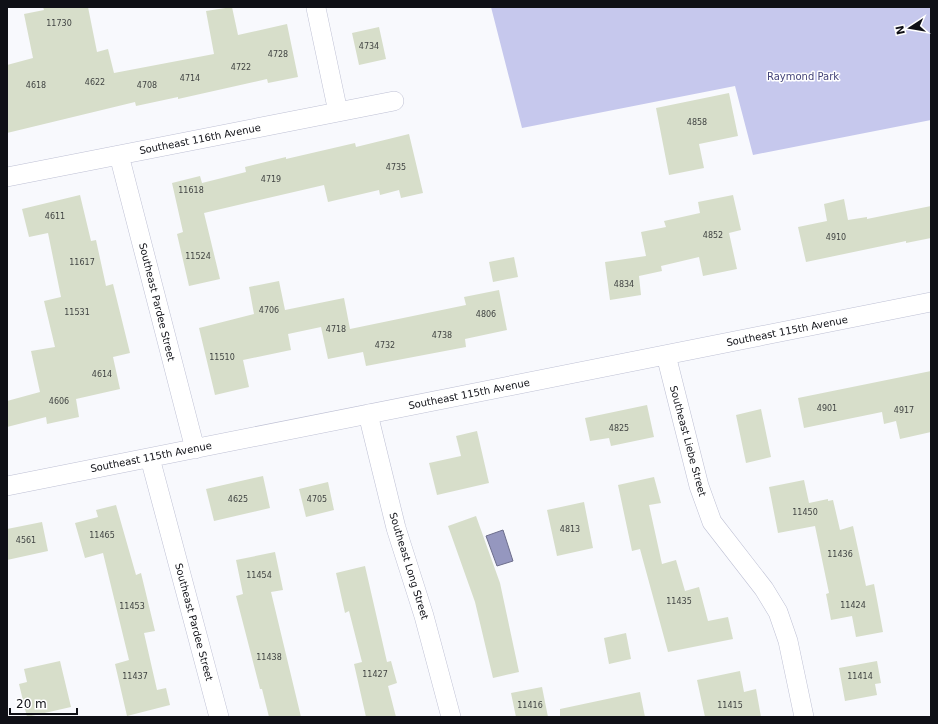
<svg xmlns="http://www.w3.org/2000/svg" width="938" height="724" viewBox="0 0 938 724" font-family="'DejaVu Sans',sans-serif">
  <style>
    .green { fill: #c6c8ed }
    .water { fill: #9597bf; stroke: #6d6e8c }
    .building { fill: #d7deca }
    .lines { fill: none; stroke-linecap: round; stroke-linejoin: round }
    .street-casing { stroke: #bec0d4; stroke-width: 20 }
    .street { stroke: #fff; stroke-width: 19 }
    .labels { text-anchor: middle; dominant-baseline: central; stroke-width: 3; stroke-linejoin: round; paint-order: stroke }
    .number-label { font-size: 8px; fill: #414443 }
    .park-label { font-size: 10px; fill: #434378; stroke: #fff }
    .street-label { font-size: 10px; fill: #0f1016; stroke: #fff }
  </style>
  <rect width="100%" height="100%" fill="#f8f9fd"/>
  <path class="green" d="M491,7h440v113l-178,35 -18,-69 -213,42z"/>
  <path class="water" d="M503,530l10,31 -16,5 -11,-30z"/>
  <path class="building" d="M43,7h45l9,45 11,-3 6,24 100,-19 -8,-43 26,-4 6,28 49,-11 11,53 -30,6 -1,-4 -89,20v-2l-42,9 -1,-4 -128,31v-68l26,-7 -9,-44 20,-4z
    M379,27l7,32 -27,6 -7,-32z
    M729,93l9,43 -39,8 5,24 -35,7 -13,-67z
    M409,134l14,59 -22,5 -2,-8 -19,5 -1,-5 -51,12 -4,-17 -120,28 16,66 -31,7 -12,-52 6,-2 -11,-49 28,-7 2,7 44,-11 -1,-5 41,-10v2l69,-16 1,4z
    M80,195l11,46 5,-1 10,46 7,-2 17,69 -17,4 7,32 -44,10 3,18 -32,7 -1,-7 -39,10v-26l33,-9 -9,-41 24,-4 -11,-46 17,-4 -13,-64 -19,4 -7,-28z
    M733,195l8,35 -12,3 8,36 -34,7 -4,-19 -38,9 1,5 -23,5 2,19 -31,5 -5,-38 41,-6 -5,-24 25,-5 -2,-6 36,-8 -2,-11z
    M844,199l4,21 19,-3v2l64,-13v32l-25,5v-2l-100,21 -8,-35 29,-6 -3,-17z
    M514,257l4,20 -25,5 -4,-20z
    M279,281l6,29 59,-12 6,31 116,-24 -2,-8 35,-7 8,40 -42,9 1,8 -100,19 -3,-14 -35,7 -7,-32 -33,7 3,16 -48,10 6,27 -34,8 -16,-67 55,-14 -5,-27z
    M931,371v61l-31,7 -4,-18 -12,3 -2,-12 -78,16 -6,-30z
    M647,405l7,32 -43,9 -2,-8 -19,3 -5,-23z
    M761,409l10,48 -25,6 -10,-48z
    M477,431l12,52 -52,12 -8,-32 32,-7 -5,-20z
    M263,476l7,32 -56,13 -8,-32z
    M654,477l7,26 -12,2 13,59 14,-4 9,31 14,-4 9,34 20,-4 5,22 -65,13 -28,-103 -8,2 -14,-66z
    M804,480l5,23 19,-4v2l5,-1 7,30 13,-4 13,60 8,-2 9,48 -27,5 -4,-21 -21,4 -5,-26 3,-1 -14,-67 -37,7 -9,-46z
    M328,482l6,28 -28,7 -7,-28z
    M584,502l9,46 -36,8 -10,-46z
    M116,505l20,70 5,-2 14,58 -11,2 13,57 9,-2 4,17 -43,11 -12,-52 14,-4 -26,-107 -18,5 -10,-35 23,-6 -2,-7z
    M476,516l24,67 19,89 -26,6 -18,-76 -27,-76z
    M42,522l6,29 -41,9v-31z
    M275,552l8,38 -12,2 30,125h-32l-7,-28h-2l-24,-93 7,-2 -7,-34z
    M365,566l22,96 4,-1 6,22 -9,3 8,31h-30l-12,-53 8,-2 -13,-51 -4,2 -9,-40z
    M626,633l5,26 -22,5 -5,-26z
    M60,661l11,46 -44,10 -8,-33 8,-2 -3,-13z
    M877,661l4,22 -6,1 2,11 -32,6 -6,-33z
    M740,671l4,21 12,-3 5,28h-56l-8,-37z
    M542,687l6,30h-32l-5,-24z
    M640,692l5,25h-85v-8z"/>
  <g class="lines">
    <g class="street-casing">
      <path id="street" d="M316,8l22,104
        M119,155l76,294
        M7,177l387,-76
        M666,355l33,131 13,36 52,67 14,23 10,29 16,76
        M368,414l28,114 28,88 27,101
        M150,458l69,259
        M7,486l924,-184"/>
    </g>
    <use href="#street" class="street"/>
  </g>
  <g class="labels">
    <g class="number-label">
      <text x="59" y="23">11730</text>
      <text x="369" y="46">4734</text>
      <text x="278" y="54">4728</text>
      <text x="241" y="67">4722</text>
      <text x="190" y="78">4714</text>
      <text x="95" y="82">4622</text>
      <text x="36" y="85">4618</text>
      <text x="147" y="85">4708</text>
      <text x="697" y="122">4858</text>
      <text x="396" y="167">4735</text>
      <text x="271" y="179">4719</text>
      <text x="191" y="190">11618</text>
      <text x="55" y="216">4611</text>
      <text x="713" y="235">4852</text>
      <text x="836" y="237">4910</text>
      <text x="198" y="256">11524</text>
      <text x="82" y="262">11617</text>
      <text x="624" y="284">4834</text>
      <text x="269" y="310">4706</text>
      <text x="77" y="312">11531</text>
      <text x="486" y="314">4806</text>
      <text x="336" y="329">4718</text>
      <text x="442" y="335">4738</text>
      <text x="385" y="345">4732</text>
      <text x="222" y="357">11510</text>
      <text x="102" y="374">4614</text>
      <text x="59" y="401">4606</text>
      <text x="827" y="408">4901</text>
      <text x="904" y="410">4917</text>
      <text x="619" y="428">4825</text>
      <text x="238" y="499">4625</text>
      <text x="317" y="499">4705</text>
      <text x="805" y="512">11450</text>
      <text x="570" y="529">4813</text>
      <text x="102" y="535">11465</text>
      <text x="26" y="540">4561</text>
      <text x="840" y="554">11436</text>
      <text x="259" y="575">11454</text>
      <text x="679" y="601">11435</text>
      <text x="853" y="605">11424</text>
      <text x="132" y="606">11453</text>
      <text x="269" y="657">11438</text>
      <text x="375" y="674">11427</text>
      <text x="135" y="676">11437</text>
      <text x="860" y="676">11414</text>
      <text x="530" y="705">11416</text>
      <text x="730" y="705">11415</text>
    </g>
    <g class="park-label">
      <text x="803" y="76">Raymond Park</text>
    </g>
    <g class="street-label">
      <text transform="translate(200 139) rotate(-11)">Southeast 116th Avenue</text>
      <text transform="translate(157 302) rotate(76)">Southeast Pardee Street</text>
      <text transform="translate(787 331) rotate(-11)">Southeast 115th Avenue</text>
      <text transform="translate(469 394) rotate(-11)">Southeast 115th Avenue</text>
      <text transform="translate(688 441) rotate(75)">Southeast Liebe Street</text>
      <text transform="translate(151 457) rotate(-11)">Southeast 115th Avenue</text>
      <text transform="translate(409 566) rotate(73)">Southeast Long Street</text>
      <text transform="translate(194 622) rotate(75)">Southeast Pardee Street</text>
    </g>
  </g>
  <rect width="938" height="724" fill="none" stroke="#0f1016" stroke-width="16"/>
  <g transform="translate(910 28) rotate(258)" stroke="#ffffff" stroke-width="3" paint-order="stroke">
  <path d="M0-3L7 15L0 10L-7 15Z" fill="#0f1016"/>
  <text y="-6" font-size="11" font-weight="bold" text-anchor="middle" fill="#0f1016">N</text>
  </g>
  <path d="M10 708v6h67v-6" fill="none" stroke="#0f1016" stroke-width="2"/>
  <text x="16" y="708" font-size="12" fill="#0f1016" stroke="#ffffff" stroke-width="3" paint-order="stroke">20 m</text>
</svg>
